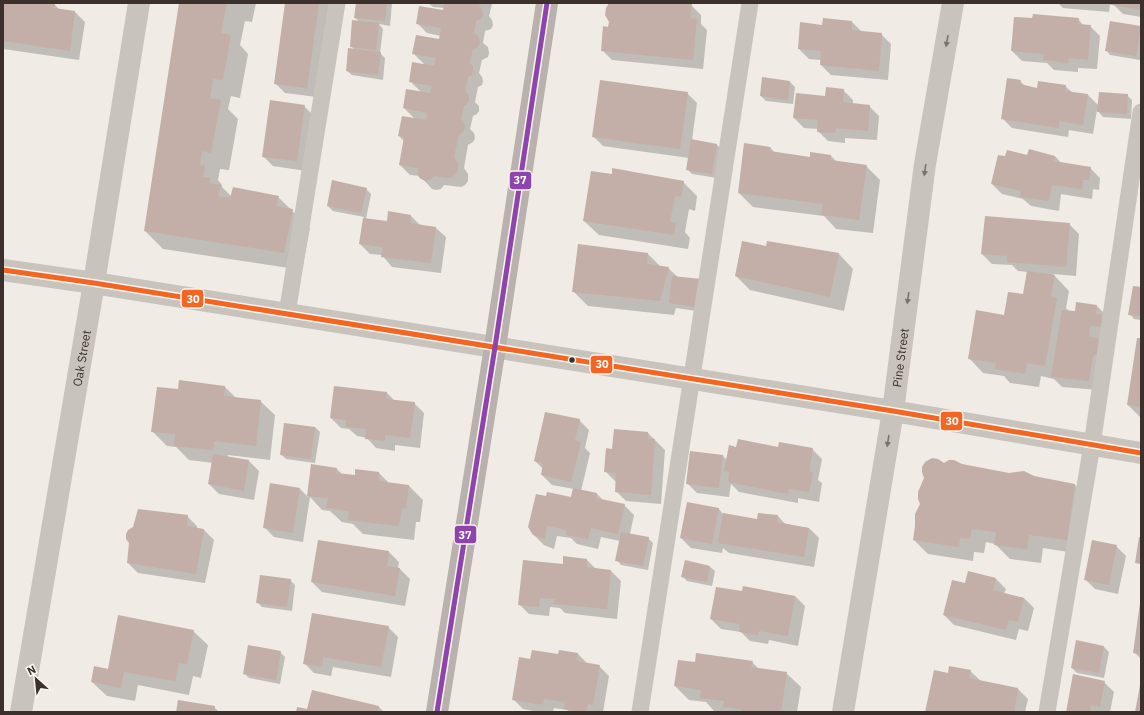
<svg xmlns="http://www.w3.org/2000/svg" width="1144" height="715" viewBox="0 0 1144 715" font-family="'IBM Plex Sans',sans-serif">
  <style>
    .shadow { fill: #0003 }
    .building { fill: #c3afa7 }
    .lines { fill: none; stroke-linecap: round; stroke-linejoin: round }
    .lane { stroke: #c9c3be; stroke-width: 17 }
    .street { stroke: #c9c3be; stroke-width: 22 }
    .primary { stroke: #b8b1ad; stroke-width: 22 }
    .bus-1-casing { stroke: #fbf5ee; stroke-width: 8 }
    .bus-2-casing { stroke: #fbf5ee; stroke-width: 8 }
    .bus-1 { stroke: #f26522; stroke-width: 5 }
    .bus-2 { stroke: #8e44ad; stroke-width: 5 }
    .oneway { fill: #7b726d }
    .bus-dot { fill: #3b302b; stroke: #fbf5ee; stroke-width: 1.5 }
    .labels { text-anchor: middle; dominant-baseline: central; stroke-width: 3; stroke-linejoin: round; paint-order: stroke }
    .street-label { font-size: 12px; fill: #3b302b; stroke: #fbf5ee }
    .line-badge { stroke: #fbf5ee; stroke-width: 1.5 }
    .badge-label { font-size: 11px; text-anchor: middle; font-weight: bold; fill: #fff }
  </style>
  <rect width="100%" height="100%" fill="#f0ebe5"/>
  <path class="shadow" d="M3,3h40l12,2 5,5 15,2 10,10 -6,38 -76,-11z
    M180,3h76l-4,19 -7,-1 -5,24 8,9 -8,44 -9,-2 -3,13 10,10 -9,51 -9,-1 -2,11 4,5v2l10,10h46l32,31 -8,42 -139,-21 -18,-18z
    M286,3h43l-12,94 -32,-4 -10,-10z
    M357,3h35l-2,23 -11,-2 4,5 -3,24 5,5 -2,22 -31,-5 -5,-4 8,-21 -4,-4 9,-24 -5,-4z
    M428,3h67l-3,1 -3,12 3,4 1,5 -2,4 -6,2 -2,12 5,4 1,6 -1,4 -6,3 -3,13 3,4 1,4 -1,4 -4,2 -3,15 4,4v5l-2,3 -4,2 -3,13 4,4 1,5 -2,4 -5,3 -4,23 4,6v7l-3,4 -4,2 -17,-2 -3,4 -5,1 -4,-1 -12,-13 -10,-1 -10,-10 4,-24 -5,-5 16,-17 -11,-11 18,-15 -12,-12 15,-16 -12,-12 27,-13 1,-4 -14,-3 -10,-10 27,-12 1,-3 -12,-1z
    M611,3h64l16,2 10,10v9l6,6 -4,39 -91,-9 -10,-10 7,-22 1,-6 -3,-14z
    M1058,3h83v14l-18,-3 -9,-9h-4l-1,7 -46,-4z
    M1078,19l6,7h6l10,10 -3,33 -19,-1v4l-24,-2 -7,-7 -25,-2 -10,-10z
    M852,22l10,10 19,2 10,10 -3,36 -57,-5 -10,-10v-5l-12,-1 -10,-10 24,-23z
    M1140,27v33l-30,-5 -4,-5z
    M1020,81l6,6 12,2 27,-3 8,7 15,2 11,11 28,-11 5,5 -1,19 -28,-2 -6,-7 -4,24 -24,-4 -1,7 -56,-9 -10,-10z
    M790,82l5,5 -2,17 -27,-3 -5,-5z
    M843,90l10,10v4l16,2 10,10 -2,24 -32,-2v5l-17,-2 -10,-10v-2l-14,-1 -10,-10z
    M687,93l10,10 -5,37 25,5 5,5 -5,28 -25,-4 -5,-5 2,-11 -86,-12 -10,-10z
    M304,106l10,10 -8,55 -33,-5 -10,-10z
    M770,147l5,6 36,5 20,-2 6,6 29,4 14,14 -7,53 -37,-4 -12,-13 -71,-9 -14,-14z
    M1028,156h27l7,8 28,4 10,10 -1,12 -6,-1 -1,10 -31,-5 -2,17 -28,-5 -8,-7 -21,-5 -10,-10 14,-27z
    M612,175l71,7 14,14 -2,15 -6,-2 -4,23 5,6 -2,11 -89,-14 -15,-14z
    M366,189l5,5 -5,25 22,3 22,-7 10,10 16,3 10,9 -5,36 -49,-6 -10,-12 -12,-1 -10,-10 4,-27 -31,-6 -5,-5z
    M1069,224l10,10 -3,42 -23,-2 16,17 -3,17 4,4 6,1 1,-10 20,3 10,10 -8,74 -37,-3 -8,-8 -13,-3 -2,11 -29,-4 -6,-7 -21,-3 -14,-15 55,-63 4,-23 -10,-1 -6,-6 -20,-1 -10,-10z
    M767,247l72,7 14,15 -9,42 -94,-21 -14,-14z
    M648,254l13,13 7,1 10,9 25,35 -27,-4 -2,7 -86,-9 -15,-15z
    M1141,288v32l-7,-1 -4,-5z
    M1141,339v79l-13,-13z
    M225,387l11,11 24,3 15,14 -5,45 -42,-5v2l21,4 10,10 -5,29 -35,-6 -10,-10 4,-21 -24,-3 -13,-13 -9,-1 -15,-15 27,-41z
    M387,393l7,7 20,3 10,10 -4,35 -25,-3v6l-19,-3 -9,-10 -10,-2 -8,-7 -8,-1 -10,-10z
    M579,420l10,10 -4,18 5,5 -9,38 16,3 6,6 21,5 10,10 -4,19 18,4 5,5 -5,27 -27,-5 -4,-5 3,-19 -19,-4 -3,12 -21,-5 -6,-6 -14,-2 -3,13 -10,-4 -10,-10 13,-38 25,1 2,-9 -22,-4 -10,-10 1,-6 -8,-8z
    M315,427l5,5 -5,31 -29,-4 -5,-5z
    M648,433l17,17 -4,54 -35,-3 -10,-10 1,-9 -2,-1 -10,-10 8,-21z
    M737,448l75,1 10,10 -4,21 4,3 -3,19 -21,-4v5l-59,-11 -8,-8 -2,13 -32,-4 -10,-10 4,-31 32,4 4,4z
    M944,464l17,1 114,20 14,14 -8,55 -38,-6 -2,15 -31,-4 -15,-15 -9,-2 -2,11 -10,-1 -1,9 -45,-7 -14,-14z
    M312,466l25,3 5,5 13,2 24,-3 10,10 20,3 14,14 -3,22h-4l-2,18 -51,-6 -10,-10 -11,-2 -12,-11 -8,-1 -12,-13 -7,45 -29,-5 -10,-10 36,-38 8,8z
    M688,503l31,6 4,5 35,6 20,-4 8,9 23,3 10,10 -5,29 -85,-14 -6,-5 -1,5 -31,-5 -10,-10z
    M187,516l10,10v3l7,1 10,10 -9,43 -67,-10 -10,-10 2,-20z
    M1116,546l10,10 -8,38 -23,-5 -10,-10z
    M389,552l10,10 -1,6 2,1 10,10 -5,27 -83,-14 -10,-10z
    M587,560l9,9 15,2 10,10 -4,38 -52,-6 -5,-5 -10,-1 -1,9 -20,-2 -10,-10 44,-39z
    M710,567l5,4 -3,15 -25,-5 -5,-5z
    M969,573l27,6 10,10 -2,5 20,4 10,10 -6,23 -9,-2 -3,11 -62,-15 -10,-10 22,-30z
    M290,580l5,5 -3,26 -30,-4 -5,-5z
    M743,593l52,3 10,10 -7,40 -29,-6 -1,4 -18,-3 -9,-9 -20,-3 -10,-10z
    M1141,604v55l-7,-7z
    M388,627l10,10 -7,40 -58,-10 -2,9 -17,-3 -10,-10z
    M193,631l15,14 -7,33 -8,-2 -4,19 -51,-10 -3,16 -28,-5 -15,-14 17,-12z
    M1077,642l27,5 5,5 -5,26 -27,-5 -5,-5z
    M560,651l18,3 10,10 11,2 10,10 -6,36h-34l-2,-2 -13,-2 -1,4h-14l-16,-3 -10,-10 46,-43z
    M280,652l5,5 -5,27 -31,-6 -5,-5z
    M752,662l7,7 27,4 15,14 -4,25h-82l-9,-10 -17,-2 -14,-14 21,-22z
    M970,671l11,10 37,8 10,10 -3,13h-99l23,-38z
    M1104,682l10,10 -4,20h-43z
    M1141,687v25h-5z
    M378,706l6,6h-87l11,-2z
    M214,707l5,5h-42z"/>
  <path class="building" d="M3,3h47l5,1 -1,4 21,3 -5,40 -67,-10z
    M179,3h48l-6,30 10,2 -8,45 -10,-1 -3,19 11,2 -10,53 -9,-2 -2,14 5,1 -2,11 7,1 -1,5 12,2 -3,11 12,2 3,-11 46,9 -3,10 17,3 -9,44 -140,-22z
    M285,3h34l-12,85 -33,-4z
    M356,3h31l-2,18 -31,-3z
    M444,3h36l-1,2 3,4 1,6 -2,4 -5,2 -2,12 4,3 2,6 -2,5 -5,3 -4,13 4,3v5l-1,4 -4,2 -3,14 4,4v5l-2,4 -3,2 -3,13 3,3 1,5 -2,5 -4,3 -5,22 4,6v7l-3,5 -4,3 -17,-2 -3,3 -5,2 -5,-2 -3,-3v-8l-19,-3 5,-28 -6,-1 4,-20 24,4 1,-7 -24,-5 3,-19 24,4 2,-7 -23,-4 3,-20 22,4 2,-8 -24,-4 4,-19 23,4 2,-11 -25,-4 3,-18 24,4z
    M609,3l83,1 -2,14 7,1 -4,41 -92,-9 2,-25 5,1 1,-5 -4,-7 1,-7z
    M1112,3h29v7l-29,-5z
    M1033,14l46,4 -1,6 13,1 -3,35 -19,-2 -1,5 -25,-3 1,-6 -33,-3 3,-34 18,1z
    M823,18l29,3v9l30,3 -3,38 -59,-6 1,-14 -23,-2 2,-27 22,3z
    M352,20l27,3 -3,27 -26,-3z
    M1110,21l31,5 -5,30 -31,-5z
    M348,48l33,4 -3,23 -32,-4z
    M762,77l28,4 -2,19 -28,-4z
    M1007,78l14,2 -1,4 17,4 1,-7 28,4 -1,6 23,3 -5,31 -24,-4v7l-58,-9z
    M600,80l88,12 -8,57 -88,-12z
    M826,87l18,2 -1,13 27,3 -2,26 -32,-3 -1,5 -18,-1 1,-12 -25,-2 3,-25 29,3z
    M1099,92l29,2 -1,20 -30,-2z
    M270,100l35,5 -8,56 -35,-4z
    M691,139l26,5 -5,30 -26,-4z
    M744,143l26,4v4l40,6v-5l21,3v5l36,5 -8,55 -38,-5 2,-11 -85,-11z
    M1029,149l26,7 -1,5 37,6 -2,13h-6l-1,9 -30,-4 -3,16 -29,-4 1,-6 -30,-7 7,-29 7,1 2,-6 20,5z
    M612,168l72,13 -3,16 -6,-1 -5,26 6,1 -2,12 -91,-14 8,-50 21,3z
    M332,180l35,8 -6,25 -34,-7z
    M388,211l23,4 -1,8 26,4 -5,36 -50,-6 2,-10 -24,-3 4,-26 24,3z
    M985,216l85,7 -4,44 -59,-5v-6l-26,-2z
    M742,241l24,5 1,-5 72,12 -9,44 -95,-21z
    M578,244l70,9 -1,11 22,3 -9,34 -88,-9z
    M1027,271l28,4 -4,21 6,2 -12,68 -18,-3 -2,11 -30,-5 1,-6 -28,-4 8,-49 28,5 4,-23 15,2z
    M672,276l30,3 -4,28 -29,-4z
    M1133,286l8,1v29l-13,-1z
    M1076,302l21,3 -1,9 9,1 -2,12 -13,-1 -1,11 8,1 3,3 -1,12 -6,3 -4,25 -38,-4 11,-67 13,1z
    M1137,338h4v69l-14,-2z
    M179,380l46,6 -1,10 37,4 -5,46 -42,-5 -1,9 -39,-4 1,-12 -24,-2 6,-45 21,2z
    M334,386l53,6 -1,7 29,3 -5,36 -25,-3v6l-20,-2 1,-10 -20,-2v-7l-16,-2z
    M545,412l35,7 -5,21 6,2 -10,40 -30,-7 2,-11 -9,-3z
    M284,423l31,4 -4,32 -31,-4z
    M614,429l34,3v7h7l-4,56 -36,-3 1,-19 -12,-1 2,-24 6,1z
    M738,439l40,8 1,-5 34,6 -4,23 4,2 -4,19 -20,-3 -1,5 -60,-12 1,-10 -5,-1 5,-26 7,2z
    M690,451l33,4 -4,33 -33,-4z
    M213,454l36,6 -5,31 -36,-7z
    M932,458l6,1 6,4 5,-3h5l8,4 47,9 15,-2 10,5 41,8 -8,56 -38,-5 -2,14 -33,-4 2,-13 -24,-3 -2,10 -10,-1 -1,9 -46,-7 2,-14v-12l5,-10 -2,-5v-7l6,-14 -2,-6v-5l3,-5z
    M311,464l26,4 -1,5 19,2v-6l24,3v9l30,4 -3,24 -4,-1 -3,18 -51,-6 1,-9 -23,-3 2,-10 -21,-2z
    M270,483l30,5 -7,45 -30,-5z
    M573,488l24,5 -1,5 29,6 -7,30 -27,-6 -3,11 -22,-4 1,-5 -20,-4 -2,13 -12,-4 -5,-8 8,-33 10,2 1,-4 24,5z
    M687,502l32,6 -7,36 -32,-6z
    M138,509l50,6 -1,11 17,3 -8,45 -69,-11 2,-20 -3,-4v-5l2,-4 5,-3z
    M723,513l34,6 1,-6 20,2 -1,7 32,6 -5,29 -86,-14z
    M621,532l28,5 -6,29 -28,-5z
    M1139,537h2v27l-6,-1z
    M318,540l71,11 -2,15 13,2 -5,28 -84,-14z
    M1092,540l25,5 -8,40 -25,-5z
    M563,556l24,3v8l24,3 -4,39 -53,-5 1,-5 -15,-1 -1,9 -21,-2 5,-45 40,4z
    M685,560l25,6 -3,16 -26,-5z
    M968,571l28,7 -3,12 31,8 -6,24 -9,-2 -3,10 -63,-15 9,-35 13,3z
    M260,575l31,4 -4,28 -31,-4z
    M743,586l52,10 -7,40 -29,-5 -1,4 -19,-3 1,-8 -30,-5 6,-32 26,4z
    M1140,603h1v51l-8,-1z
    M312,613l77,13 -8,41 -58,-10 -1,10 -19,-3z
    M118,615l76,15 -7,34 -8,-1 -4,18 -51,-9 -3,16 -30,-6 3,-16 14,3z
    M1076,640l28,6 -5,27 -28,-5z
    M248,645l33,6 -5,29 -33,-6z
    M532,650l26,4 1,-4 19,3 -1,8 23,4 -7,40 -5,-1 -2,8h-4l-18,-3 1,-7 -21,-3 -1,6 -31,-5 7,-43 11,2z
    M696,653l57,8 -2,6 36,5 -6,40h-40v-3l-18,-2 1,-6 -24,-3 1,-8 -27,-4 4,-26 17,2z
    M949,666l22,4 -2,8 49,10 -4,24h-89l9,-42 14,3z
    M1073,674l32,7 -5,26 -9,-2 -1,7h-24z
    M1140,685l1,27h-6z
    M312,690l67,16 -2,6h-81l1,-5 10,2z
    M178,700l37,6 -1,6h-38z"/>
  <g class="lines">
    <path class="lane" d="M287,314l50,-311
      M640,712l110,-709
      M1047,712l45,-267 49,-333"/>
    <g class="street">
      <path d="M3,270l91,13 799,128 248,42"/>
      <path id="s1" d="M21,712l73,-429 45,-280"/>
      <path id="s2" d="M843,712l50,-301 32,-247 28,-161"/>
    </g>
    <path class="primary" d="M437,712l58,-365 52,-344"/>
    <g class="bus-1-casing">
      <path id="bus-1" d="M3,270l91,13 799,128 248,42"/>
    </g>
    <g class="bus-2-casing">
      <path id="bus-2" d="M437,712l58,-365 52,-344"/>
    </g>
    <use href="#bus-1" class="bus-1"/>
    <use href="#bus-2" class="bus-2"/>
  </g>
  <defs><path id="oneway-solid" d="M-6-.8H1V-3.2L6.5 0L1 3.2V.8H-6Z"/></defs>
  <g class="oneway">
    <use href="#oneway-solid" transform="translate(947 41) rotate(100)"/>
    <use href="#oneway-solid" transform="translate(925 170) rotate(98)"/>
    <use href="#oneway-solid" transform="translate(908 298) rotate(98)"/>
    <use href="#oneway-solid" transform="translate(888 441) rotate(99)"/>
  </g>
  <circle class="bus-dot" cx="572" cy="360" r="3.5"/>
  <g class="labels">
    <g class="street-label">
      <text stroke="none"><textPath href="#s1" startOffset="359">Oak Street</textPath></text>
      <text stroke="none"><textPath href="#s2" startOffset="359">Pine Street</textPath></text>
    </g>
  </g>
  <g class="line-badge">
    <rect x="509" y="171" width="23" height="19" rx="4" fill="#8e44ad"/>
    <rect x="181" y="289" width="23" height="19" rx="4" fill="#f26522"/>
    <rect x="590" y="355" width="23" height="19" rx="4" fill="#f26522"/>
    <rect x="940" y="411" width="23" height="20" rx="4" fill="#f26522"/>
    <rect x="454" y="525" width="23" height="19" rx="4" fill="#8e44ad"/>
  </g>
  <g class="badge-label">
    <text x="520" y="184">37</text>
    <text x="193" y="303">30</text>
    <text x="602" y="368">30</text>
    <text x="952" y="425">30</text>
    <text x="465" y="539">37</text>
  </g>
  <rect width="1144" height="715" fill="none" stroke="#3b302b" stroke-width="8"/>
  <g transform="translate(36 679) rotate(333)" stroke="#fbf5ee" stroke-width="3" paint-order="stroke">
  <path d="M0-3L7 15L0 10L-7 15Z" fill="#3b302b"/>
  <text y="-6" font-size="11" font-weight="bold" text-anchor="middle" fill="#3b302b">N</text>
  </g>
</svg>
